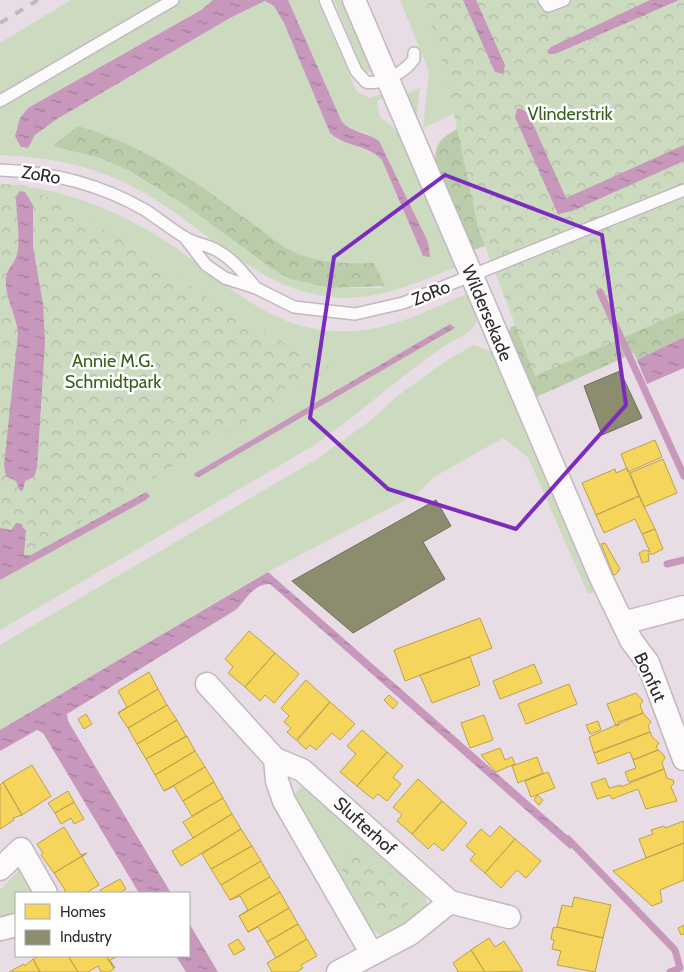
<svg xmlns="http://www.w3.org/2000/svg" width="684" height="972" viewBox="0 0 684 972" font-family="Cabin,sans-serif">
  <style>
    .grass { fill: #ccdac0; fill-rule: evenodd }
    .forest { fill: url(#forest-crowns) }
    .park { fill: url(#park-crowns) }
    .water { fill: url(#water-ripples) }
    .homes { fill: #f6d55c; stroke: #bba14e }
    .industry { fill: #8c8c6e; stroke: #706e5b }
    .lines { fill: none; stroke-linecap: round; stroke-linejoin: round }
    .stream { stroke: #c797bc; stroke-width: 7 }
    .lane-casing { stroke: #c2b9c0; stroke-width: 14 }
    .street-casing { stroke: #c2b9c0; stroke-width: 25 }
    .lane { stroke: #fcfafb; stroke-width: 11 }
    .street { stroke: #fcfafb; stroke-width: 22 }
    .rail { stroke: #bebbbd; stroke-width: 4; stroke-dasharray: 9 9; stroke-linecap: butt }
    .marked { fill: none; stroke: #7b2cbf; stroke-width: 4; stroke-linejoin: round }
    .labels { text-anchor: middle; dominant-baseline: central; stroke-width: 5; stroke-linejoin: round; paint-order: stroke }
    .park-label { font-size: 18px; fill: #375f1a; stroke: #fff }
    .street-label { font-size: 18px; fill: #30282e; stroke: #fff }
  </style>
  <defs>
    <pattern id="forest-crowns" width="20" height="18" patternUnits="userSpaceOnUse" patternTransform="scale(1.25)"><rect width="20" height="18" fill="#baccaa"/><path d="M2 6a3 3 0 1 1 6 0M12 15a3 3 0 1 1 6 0" fill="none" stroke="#a0af93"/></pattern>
    <pattern id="park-crowns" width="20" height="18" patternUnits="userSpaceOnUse" patternTransform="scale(1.25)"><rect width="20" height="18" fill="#ccdac0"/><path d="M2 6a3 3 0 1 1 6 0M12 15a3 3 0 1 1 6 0" fill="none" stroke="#b0bba5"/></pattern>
    <pattern id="water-ripples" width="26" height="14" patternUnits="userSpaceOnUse" patternTransform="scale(1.25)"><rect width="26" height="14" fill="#c797bc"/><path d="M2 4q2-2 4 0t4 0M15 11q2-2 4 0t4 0" fill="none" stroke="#a27b99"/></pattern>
  </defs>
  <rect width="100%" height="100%" fill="#e8dce5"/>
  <path class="grass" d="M71,0h90l-161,94v-51z
    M182,0h31l-12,10 -173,98 -8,10 -5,18 8,12h5l7,-13 22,-16 173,-101 35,-17 9,5 10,17 46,110 6,6 42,16 4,5 41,96 5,-14 -60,-109 -15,-3 -11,-8 -54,-122h29l40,92 13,6 13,-5 1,3 -7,6 3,15 15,12 8,12 55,125c-43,18 -87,38 -135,30 -66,-10 -116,-66 -172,-99 -47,-29 -96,-40 -151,-42v-47zM78,126c82,24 138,71 206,121 28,16 58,17 90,16l8,25h-51l-41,-9 -19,-11 -86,-63 -57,-35 -28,-12 -48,-12z
    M334,0h9l30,71 -5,1 -6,-4z
    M400,0h284v7l-261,121 6,-56z
    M420,88l-4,34 -12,-27z
    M26,187c52,6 100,29 144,57 61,41 103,92 184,87 40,-2 79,-23 115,-38l10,23c-6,19 -20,20 -36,31 -44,30 -83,66 -127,97l-316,186v-50l150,-84 -114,57 -8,3 -4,-1zM450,324l5,4 -261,148 1,-3z
    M474,345l16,6 6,6 95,218 2,17 -5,2 -60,-137 -25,-19 -69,39 -16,16 -158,83 -260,154v-85l317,-186 50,-36 33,-29 49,-35z
    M306,787l116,100 6,20 -16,13 -30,16 -15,-10 -71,-117 -2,-14 6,-7z
    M23,866l16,27h-23v24l-16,4v-31z"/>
  <path class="forest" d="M469,121l53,111 -51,19 -35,-86c-4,-27 13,-30 33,-44z
    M78,126c82,24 138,71 206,121 28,16 58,17 90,16l11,23 -54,2 -41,-9 -19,-11 -86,-63 -57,-35 -28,-12 -48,-12z
    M684,254v83l-47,23 -3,-7 -102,46 -26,-62 5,-10z"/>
  <path class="park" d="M423,0h261v311l-149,65 -57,-148 -34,-161z
    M0,184l24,1 71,38 144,96 94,49 -333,204z
    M349,849h13l44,37 4,15 -14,19h-13l-39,-40 -4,-20z"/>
  <path class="water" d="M213,0h75l54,122c10,11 25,10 37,19l49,101 2,15 -7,-1 -41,-96c-13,-15 -37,-13 -52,-27l-46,-110 -10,-17 -9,-5 -35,17 -173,101 -22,16 -7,13 -7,-1 -6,-11 5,-18 8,-10 173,-98z
    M463,0h13l29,65 -2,9 -8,-2z
    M650,0h29l-124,54h-6l-2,-2 4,-5z
    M519,108l9,5 38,85 118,-53v16l-112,50 -14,3 -43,-97 2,-8z
    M20,191l5,1 8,13v42l10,57 2,39 -8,125 -3,9 -9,4 -2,9 -3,1 -4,-10 -10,-5 -2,-11 14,-131c-1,-19 -14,-37 -12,-56 1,-10 9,-14 11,-24 4,-14 -1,-41 -1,-57z
    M450,324l5,4 -256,149 -5,-1 1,-3z
    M684,337v31l-37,16 -10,-24z
    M146,492l4,4 -4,4 -146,80v-52l11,2 5,-7 6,1 1,4 3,2 -2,25h7z
    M268,572l308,271 -6,6 -300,-265c-15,-1 -24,15 -33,25l-170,105 1,7 103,172h-32l-96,-160 -6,-3 -37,21v-21z
    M189,923l29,49h-32l-10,-16h13z"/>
  <path class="homes" d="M655,440l7,17 -34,15 -7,-18z
    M663,459l14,34 -33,14 -14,-34z
    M627,468l12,28 -43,19 -14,-32 33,-14 1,4z
    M639,496l16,33 -13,5 -7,-15 -31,14 -8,-18z
    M655,529l8,20 -10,5h-5l1,7 -7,2 -3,-10 6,-3 5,2 -8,-18z
    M605,543l15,26 -5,6 -5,-1h3l-12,-30z
    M480,618l12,30 -87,33 -11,-31z
    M249,631l26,22 -30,34 -17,-14 5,-6 -8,-8z
    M275,653l24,21 -25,29 -9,-8 -5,6 -15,-14z
    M470,657l10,28 -48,18 -12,-28z
    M534,664l8,19 -42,16 -7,-18z
    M149,672l9,17 -40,24 9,-6 -9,-16z
    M306,680l24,22 -34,38 -9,-8 4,-4 -7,-6 5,-6 -8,-8z
    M569,684l8,20 -51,20 -8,-20z
    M158,689l9,16 -39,23 -10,-15z
    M636,693l7,8 -3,4 3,8 -25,9 1,3 -3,1 -9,-22z
    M389,695l9,8 -5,6 -9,-9z
    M330,702l25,22 -15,16 -8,-7 -16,17 -6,-5 -4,4 -9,-8z
    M167,705l10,15 -40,24 -9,-16z
    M643,713l8,9 -3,4 2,6 -56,21 -5,-16z
    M86,714l6,10 -8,5 -6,-10z
    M484,715l9,25 -23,8 -9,-25z
    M177,720l9,16 -40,23 -9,-15z
    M598,721l3,9 -11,4 -4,-9z
    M362,730l25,22 -30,34 -17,-14 16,-18 -9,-8z
    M650,732l3,6 6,5 -3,4 2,3 -25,10 -3,-8 -32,12 -4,-11z
    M187,736l8,15 -40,24 -9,-16z
    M500,748l5,12 7,-3 3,7 -19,8 -15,-17z
    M658,750l5,4 2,4 -3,4 2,7 -35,13 -4,-10 11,-4 -3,-8z
    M195,751l10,16 -41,24 -9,-16z
    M387,752l16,14 -10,11 8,7 -14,17 -9,-7 -5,5 -16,-13z
    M537,757l6,16 -25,10 -6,-17z
    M32,765l19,31 -29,19 -19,-33z
    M205,767l9,15 -31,19 -9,-15 -10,5z
    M664,769l3,9 6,2 1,3 -3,4 6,14 -31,8 -8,-20 -26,10 -2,-4 -13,4 -6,-16 14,-5 4,10 12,-3v2z
    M548,772l7,16 -24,9 -6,-16z
    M418,779l24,22 -30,33 -15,-13 5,-6 -9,-8z
    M3,782l19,33 -9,3 1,2 -14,9v-44z
    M214,782l9,16 -31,18 -9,-15z
    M68,791l6,11 -19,11 -7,-10z
    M537,795l6,5 -4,5 -5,-5z
    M223,798l9,16 -39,24 -10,-16z
    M442,801l25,22 -24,28 -9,-8 -6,6 -16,-15z
    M74,802l10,17 -10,5 -3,-6 -10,6 -6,-11z
    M232,814l9,15 -60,37 -9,-15z
    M684,821v22l-38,15 -7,-19 14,-5 -2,-4 13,-4 1,2z
    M500,826l15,13 -30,34 -15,-13 5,-6 -9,-8 15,-17 9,8z
    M64,827l17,28 6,-2 -33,20 -13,-18 2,-2 -6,-9z
    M241,829l11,17 -41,23 -9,-15z
    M515,839l26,22 -15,17 -9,-8 -16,18 -16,-15z
    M684,843v37l-24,10 2,12 -10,4 -39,-35z
    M252,846l9,15 -40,24 -10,-16z
    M87,853l-5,4 17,28 -13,8h-22l1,-3 -11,-17z
    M261,861l9,16 -40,23 -9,-15z
    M270,877l10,15 -41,24 9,-6 -8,-14 -10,4z
    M120,879l6,10 -7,4h-17l-2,-3z
    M280,892l9,16 -41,24 -9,-16z
    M574,897l37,8 -8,33 -46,-11 5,-22 10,2z
    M289,908l9,16 -31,18 -9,-15 -10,5z
    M298,924l9,15 -31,19 -9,-16z
    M684,925v9l-3,1 -3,-7z
    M557,927l46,11 -8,34 -38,-7 4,-14 -9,-2 2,-9 -3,-1 2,-11z
    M489,938l6,9 9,-6 19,30 -38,1 -14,-22z
    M238,939l7,10 -11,6 -6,-10z
    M307,939l10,17 -16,9 2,3 -7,4h-24l-5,-9z
    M471,950l14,22h-28l1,-1 -5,-8z
    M39,956h29l10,16h-38l-7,-13z
    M68,956h38l8,13 -5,3h-8l-3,-6 -10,6h-10z
    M106,956h12l-8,4 5,8z
    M33,959l7,13h-31l15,-8 1,2z"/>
  <path class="industry" d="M620,371l22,47 -40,17 -18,-49z
    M436,500l15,26 -28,16 22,37 -92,54 -61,-52z"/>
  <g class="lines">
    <path class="stream" d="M600,292l84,184
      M667,564l17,-4
      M568,839l107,111 5,18 -10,4"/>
    <g class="lane-casing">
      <path id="lane" d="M325,0l31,71 10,11c16,3 39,-10 48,-23v-6
        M544,0l4,6 16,-6
        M0,101l173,-101
        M0,170c52,2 100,14 145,40 14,9 27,20 41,28 10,6 22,7 32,13 16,9 26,23 38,37
        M186,239l20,26 19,13 31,10 38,19 61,7 48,-11 281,-113"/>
    </g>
    <g class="street-casing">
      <path id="street" d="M354,0l247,578 30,62 17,23 36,96
        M623,623l61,-16
        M207,684l68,75 27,11 148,132
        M275,759l2,22 7,20 88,153
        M0,869l21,-20 25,44
        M0,929l16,-4
        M338,972l72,-38 40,-32 59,15"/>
    </g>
    <use href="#lane" class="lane"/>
    <use href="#street" class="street"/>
    <path class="rail" d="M0,23l38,-23"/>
  </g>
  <path class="marked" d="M445,175l157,60 24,170 -110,124 -128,-40 -78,-71 24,-161z"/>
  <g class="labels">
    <g class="park-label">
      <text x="570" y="114">Vlinderstrik</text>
      <text x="113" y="361">Annie M.G.<tspan x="113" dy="21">Schmidtpark</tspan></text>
    </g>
    <g class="street-label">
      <text transform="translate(41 175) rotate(9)">ZoRo</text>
      <text transform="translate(431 293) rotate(-22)">ZoRo</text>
      <text transform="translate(487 313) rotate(67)">Wildersekade</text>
      <text transform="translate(650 677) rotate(65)">Bonfut</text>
      <text transform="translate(365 826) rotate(42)">Slufterhof</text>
    </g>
  </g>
  <rect x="15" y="892" width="175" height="65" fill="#ffffff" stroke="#aca9ab"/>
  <rect x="25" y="904" width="25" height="15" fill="#f6d55c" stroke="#aca9ab"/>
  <text x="60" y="917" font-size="15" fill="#30282e">Homes</text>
  <rect x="25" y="930" width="25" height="15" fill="#8c8c6e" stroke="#aca9ab"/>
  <text x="60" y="942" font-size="15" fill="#30282e">Industry</text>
</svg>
